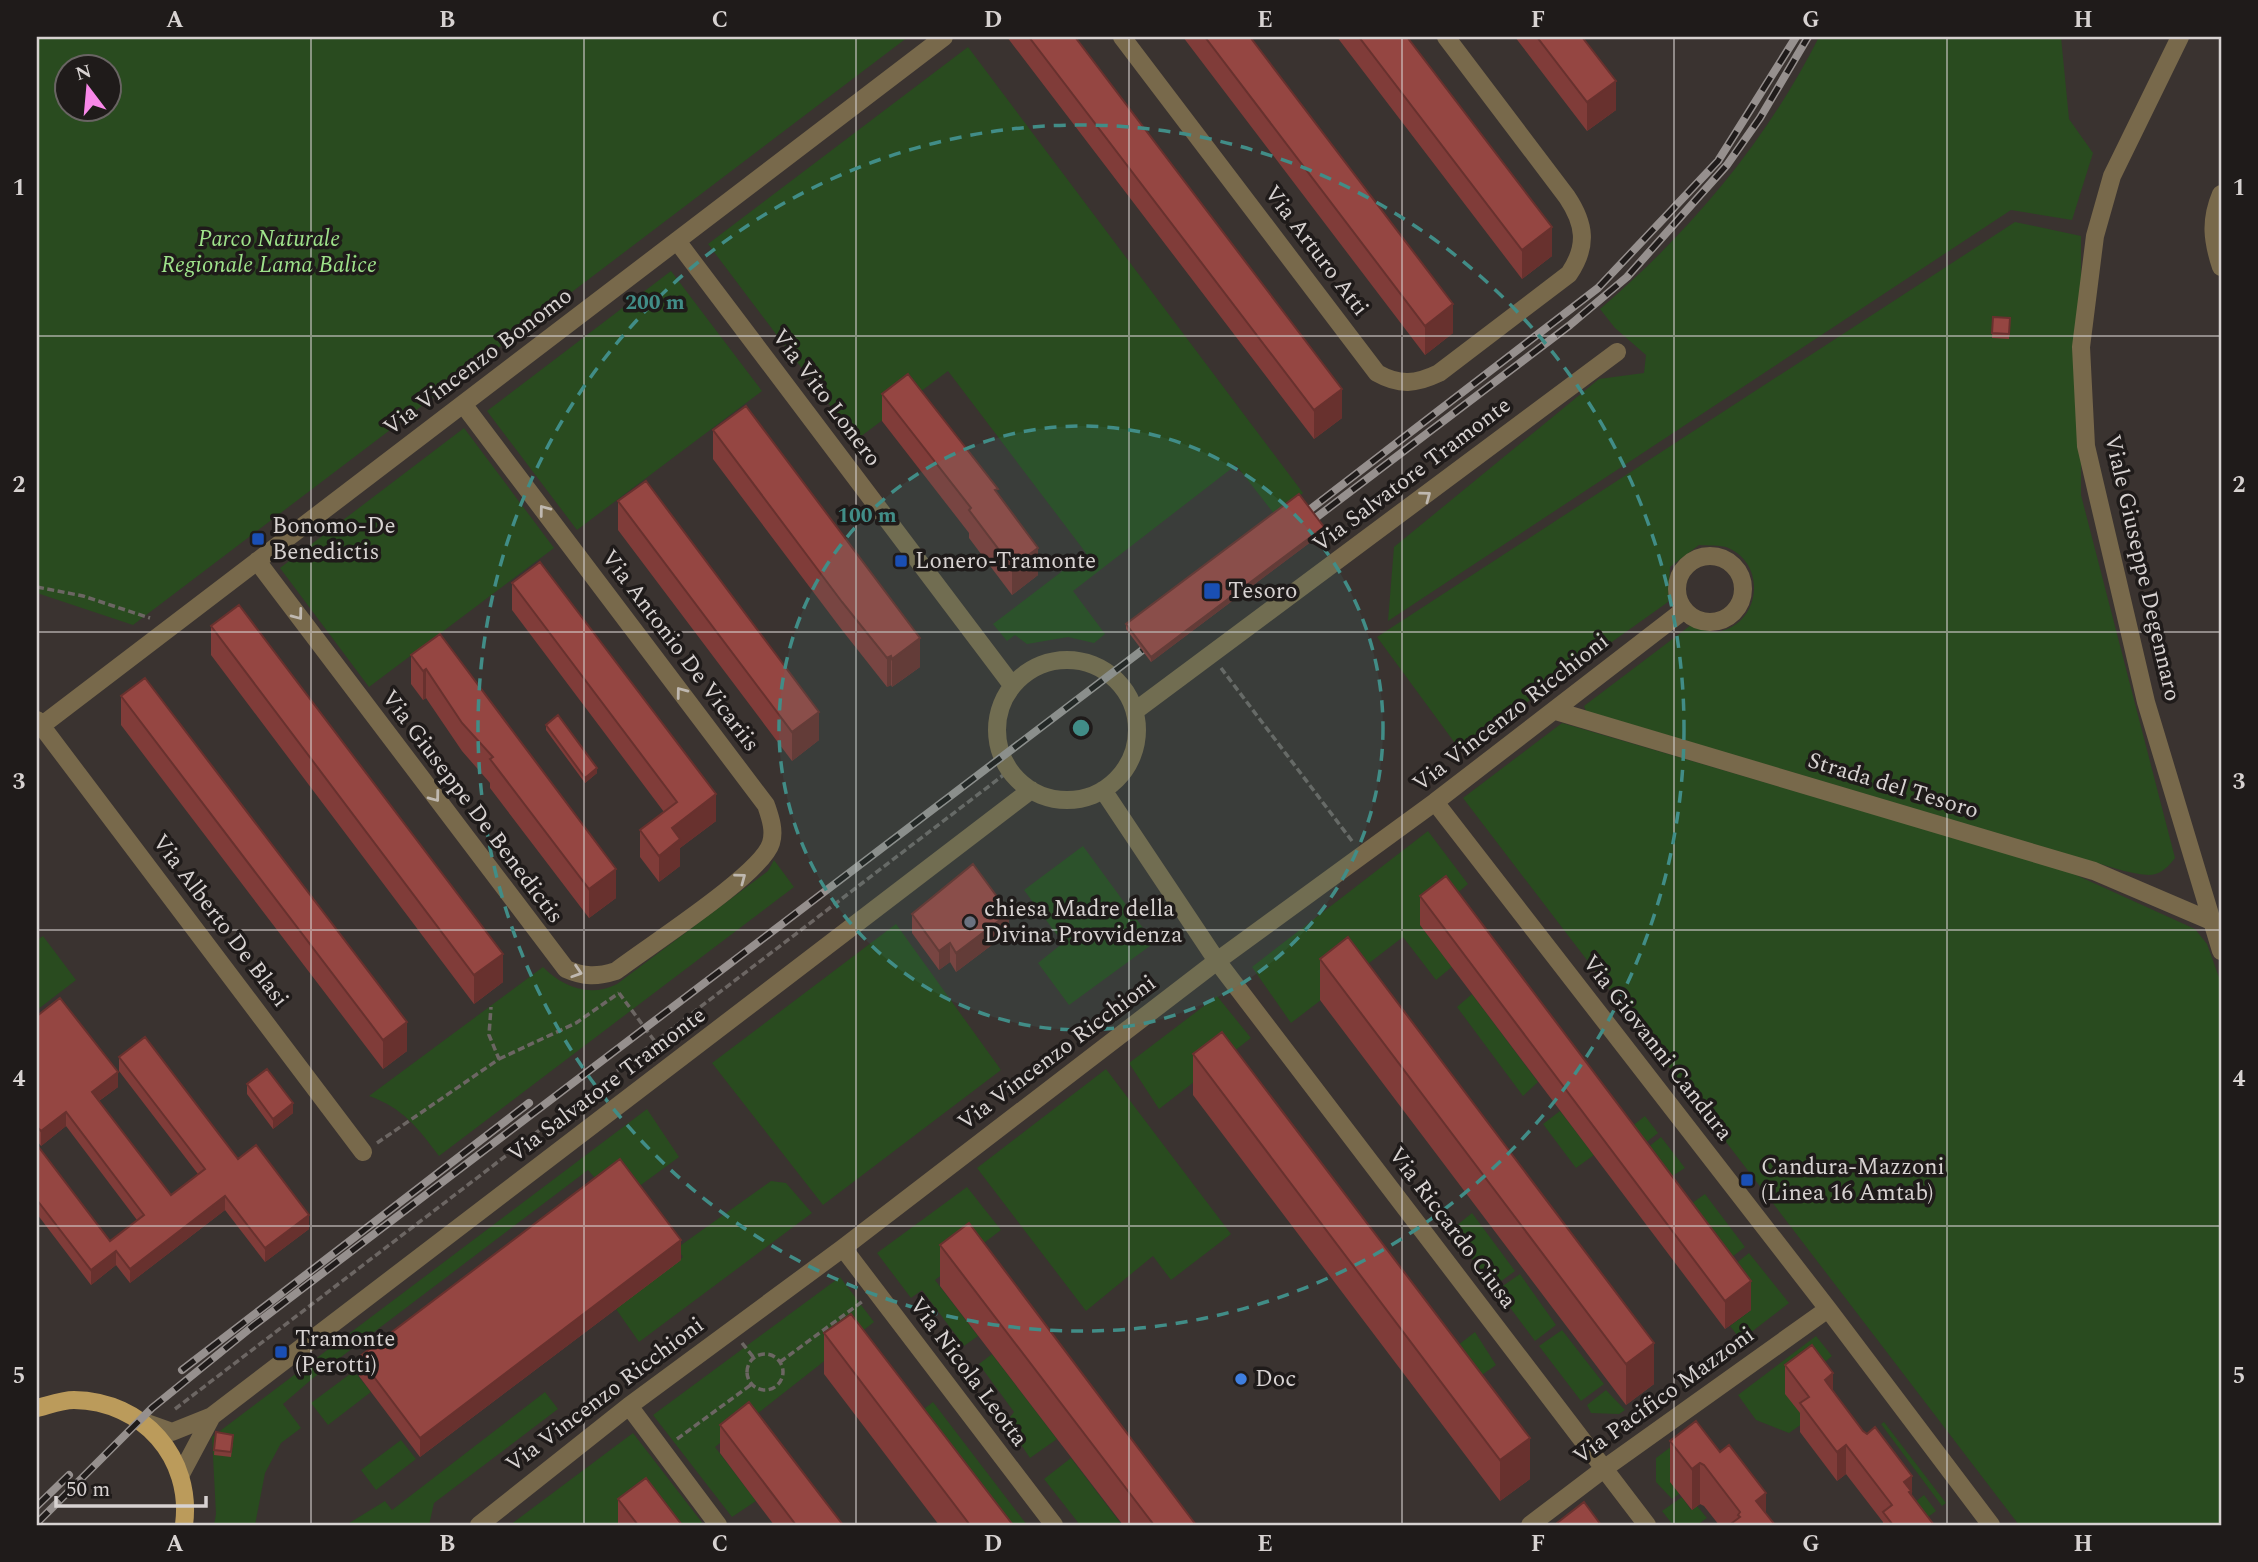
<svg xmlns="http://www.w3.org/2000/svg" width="2258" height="1562" viewBox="0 0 2258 1562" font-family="Spectral,serif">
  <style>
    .green { fill: #294b1f; fill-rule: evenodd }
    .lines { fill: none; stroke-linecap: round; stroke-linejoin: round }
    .path { stroke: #6c6663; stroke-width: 3.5; stroke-dasharray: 7 3.5; stroke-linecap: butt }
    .minor { stroke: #78694b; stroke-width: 18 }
    .major { stroke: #bb9b5b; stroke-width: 18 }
    .rail-casing { stroke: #96908e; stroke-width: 8 }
    .rail { stroke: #1f1b1a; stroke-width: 5; stroke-dasharray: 16; stroke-linecap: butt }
    .wall { fill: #803c39 }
    .shaded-wall { fill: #68312e }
    .building { fill: #954642; stroke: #68312e; stroke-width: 2 }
    .oneway { stroke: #bfb8b0 }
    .grid { fill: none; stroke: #d7d2d1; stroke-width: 2; stroke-opacity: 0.55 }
    .ring { fill: none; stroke: #418d87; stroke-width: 3.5; stroke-dasharray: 12 9 }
    .transit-dot { fill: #1a4fb4; stroke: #1f1b1a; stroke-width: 2.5 }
    .worship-dot { fill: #6b7280; stroke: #1f1b1a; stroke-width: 2.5 }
    .shop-dot { fill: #3f7fe0; stroke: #1f1b1a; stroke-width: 2.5 }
    .labels { text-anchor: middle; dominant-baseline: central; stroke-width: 7; stroke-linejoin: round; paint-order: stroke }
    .park-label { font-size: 23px; font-style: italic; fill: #9ee28a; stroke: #1f1b1a }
    .street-label { font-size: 23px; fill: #d7d2d1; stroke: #1f1b1a }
    .poi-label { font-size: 23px; fill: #d7d2d1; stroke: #1f1b1a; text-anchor: start }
    .centre { fill: #418d87; stroke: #1f1b1a; stroke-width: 3.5 }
    .ring-label { font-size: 21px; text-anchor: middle; font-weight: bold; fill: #418d87; stroke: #1f1b1a; stroke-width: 7; stroke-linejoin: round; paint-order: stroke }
    .neatline { fill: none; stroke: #d7d2d1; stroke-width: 2.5 }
    .grid-label { font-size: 23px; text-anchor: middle; font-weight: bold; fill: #d7d2d1 }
  </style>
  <rect width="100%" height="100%" fill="#3a3330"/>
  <path class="green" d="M37,37h871l-775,588 -96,-32zM66,66h42v42h-42z
    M1819,37h242l8,82 24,34 -21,67 -61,-10 -623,411 6,-74 205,-168 45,-6 2,-18 -31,-27 -15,-19c89,-76 166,-167 219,-272z
    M968,47l335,446 -28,22 -39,-50 -163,126 32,43 -11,9 -26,-6 -41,7 -12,-9 -8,6 -14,-17 93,-71 -138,-182 -92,69 -148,-196z
    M2015,222l66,14v259l94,363c-17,22 -25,18 -51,13l-538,-160 -2,-5 107,-81c7,2 19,8 26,7 44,-7 51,-69 9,-85 -7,-2 -19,-1 -27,-2l-29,22 -2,35 -208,148 -83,-113z
    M671,271l91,120 -185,139 -90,-119z
    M464,428l90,120 -185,139 -89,-119z
    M1562,723l503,147 130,59 12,15 14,39v542h-202l-556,-727z
    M1428,831l40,53 -48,41 32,42 -16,13 -33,-43 -112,86 -39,-56z
    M1083,846l71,97 -85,62 -31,-42 25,-20 -39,-53z
    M774,860l20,27 -355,269c-21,-28 -36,-48 -70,-60l174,-129c20,20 47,31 74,17l151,-113z
    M896,924l105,146 -178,135 -111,-142z
    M43,936l33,44 -39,30v-70z
    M1472,994l66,88 -15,14 -66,-89z
    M1217,996l34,42 -92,71 -30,-46z
    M1106,1069l125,165 -60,46 -18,-24 -67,55 -109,-143z
    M647,1109l32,48 -49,36 -25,-3 -17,-20 -276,209 -29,25 18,24 -20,15 -16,30 -10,52h-41l2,-11 -4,-77z
    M1560,1111l34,44 -18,13 -33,-44z
    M1645,1116l13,17 -14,11 -13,-17z
    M1661,1137l24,31 -16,10 -22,-30z
    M771,1181l15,2 26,30 -173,129 -23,-33 67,-52 -6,-9z
    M967,1187l34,43 -66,50 43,56 -14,10 -42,-56 -11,8 -34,-45z
    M1705,1194l40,53 -26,20 -41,-54z
    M1472,1213l43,58 -22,16 -42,-57z
    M1749,1253l40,50 -48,37 -11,-14 21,-16 -27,-37z
    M1520,1274l36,51 -21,16 -38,-51z
    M840,1277l34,45 -159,125 41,54 -24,16 -79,-102z
    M1562,1330l42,54 -23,17 -42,-55z
    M1475,1332l21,33 -34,24 -23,-29z
    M1816,1336l16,20 -20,17 -6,48 -17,12 -33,-13 -18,-25z
    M992,1354l65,85 -27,19 -24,-36 8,-10 -35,-48z
    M354,1371l17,21 -43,33 -17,-22z
    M1606,1390l19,20 -6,4 -28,-1 -4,-8z
    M545,1392l13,17 -124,94 -5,22h-83l39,-24 7,9z
    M933,1402l94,123h-46l-77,-100z
    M1884,1422l62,81 -4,3 -61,-82z
    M633,1433l71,92h-194z
    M401,1440l15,19 -40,31 -15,-20z
    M1680,1440l-1,54 -7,5 -16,-17v-24z
    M1071,1458l51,67h-42l-36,-46z
    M1924,1495l12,16 -19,14h-5l-8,-14z
    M1682,1497l9,13 6,-4 10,12 -10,7h-24l-11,-14z"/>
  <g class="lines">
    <path class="path" d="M37,587l46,9 67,22
      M1221,668l131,173
      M619,993l43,58
      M499,1059l77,-36 43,-30
      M377,1143l122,-84 -10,-24 2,-28
      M742,1343l12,15
      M747 1372a18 18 0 1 1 36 0a18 18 0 1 1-36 0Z
      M780,1362l83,-61
      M175,1409l835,-639
      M677,1439l75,-55"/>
    <path class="minor" d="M1122,37l255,336c23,13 39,11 62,0l130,-99c19,-28 16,-50 -2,-77l-121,-160
      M2180,37l-68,139 -17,60 -14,111 5,99 60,256 75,249
      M2221,194c-11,26 -9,46 0,73
      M677,241l335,444
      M1677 589a33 33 0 1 1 66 0a33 33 0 1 1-66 0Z
      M257,561l309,408c18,8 31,8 50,2 31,-24 146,-97 155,-128 4,-13 -1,-26 -5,-38l-303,-401
      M997 730a70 70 0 1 1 140 0a70 70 0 1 1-140 0Z
      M1135,711l482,-359
      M1556,711l538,160 124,53
      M37,720l326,432
      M41,726l903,-689
      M1103,790l114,171 430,564
      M1435,802l393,507 163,216
      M843,1248l211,277
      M629,1406l89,119
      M144,1422l28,10 40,-16 819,-626
      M181,1474l31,-58
      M479,1525l150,-119 214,-158 374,-287 218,-159 249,-192
      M1530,1525l75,-57 223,-159"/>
    <path class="major" d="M37,1408c12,-3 25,-8 37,-8 69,1 119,58 110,125"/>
    <g class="rail-casing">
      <path id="rail" d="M1295,521l303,-233 120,-127 78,-124
        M1301,529l269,-204 57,-48 100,-112 33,-47 48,-81
        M182,1370l347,-267
        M37,1506l32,-31
        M37,1523l115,-115 101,-82 904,-687"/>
    </g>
    <use href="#rail" class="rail"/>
  </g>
  <path class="wall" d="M1007,37h68l267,381 -28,21z
    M1183,37h67l203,296 -28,22z
    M1337,37h70l145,219 -30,23z
    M1515,37h67l34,73 -29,21z
    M1993,317l17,1 -1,21 -17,-1z
    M882,394l116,100 40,81 -26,20 -43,-57v-5l-87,-112z
    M713,430l207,237 -28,20 -1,-2 -4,2 -45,-57 -129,-171z
    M618,501l201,239 -27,21 -174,-231z
    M1324,532l-173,130 -25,-33v-5z
    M512,583l204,238 -36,27v18l-21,16 -19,-25v-27l24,-18 -152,-202z
    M211,626l292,356 -29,22 -263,-349z
    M440,634l176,264 -27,20 -99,-130v-5l-28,-32 -36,-53 -3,2 -12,-16v-29z
    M121,696l286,355 -24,18 -262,-344z
    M546,725l51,48 -12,10 -39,-53z
    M1420,896l331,414 -26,19 -305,-404z
    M912,914l97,18 -53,40 -6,-10 -11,8 -27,-37z
    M1320,959l334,425 -28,21 -306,-405z
    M37,1016l81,71 -19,14 72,94 27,-21 -79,-103v-14l119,102 71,70 -44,33 -40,-52 -95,73 -14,-18 -25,20 -54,-71v-69l73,96 27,-21 -71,-94 -25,20 -4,-5z
    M1193,1054l337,425 -30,22 -307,-406z
    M247,1084l46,29 -20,16 -26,-35z
    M940,1245l256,280h-73l-183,-239z
    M681,1260l-261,197 -61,-81v-19z
    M824,1333l189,192h-74l-115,-151z
    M1785,1365l48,27 101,133h-51v-3l-37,-48 -9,7 -37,-49v-19l-15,-19z
    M1696,1421l70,93 9,11h-56l-15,-19 -4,-2 -8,6 -22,-28v-41z
    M720,1425l123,100h-69l-54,-72z
    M216,1432l17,8 -2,17 -17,-2z
    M618,1499l64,26h-64z"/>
  <path class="shaded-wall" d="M1616,81v29l-29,21v-29z
    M1552,227v29l-30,23v-29z
    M1453,304v29l-28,22v-29z
    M1342,389v29l-28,21v-29z
    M1324,527v5l-173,130v-5z
    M1038,548v27l-26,20v-28z
    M920,638v29l-28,20v-28z
    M891,656v29l-4,2v-29z
    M426,669v29l-3,2v-29z
    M819,712v28l-27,21v-29z
    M597,768v5l-12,10v-5z
    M716,794v27l-36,27v18l-21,16v-26l13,-28z
    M616,869v29l-27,20v-29z
    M1009,913v19l-53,40v-19z
    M950,943v19l-11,8v-19z
    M503,954v28l-29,22v-29z
    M407,1022v29l-24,18v-29z
    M118,1072v15l-26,19v-14z
    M293,1103v10l-20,16v-10z
    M66,1112v14l-25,20v-15z
    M225,1196v14l-95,73v-14z
    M309,1215v14l-44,33v-14z
    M681,1240v20l-261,197v-19z
    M116,1251v14l-25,20v-15z
    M1751,1281v29l-26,19v-28z
    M1654,1343v41l-28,21v-41z
    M1833,1373v29l-8,-22z
    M1530,1438v41l-30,22v-41z
    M1846,1445v29l-9,7v-29z
    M1700,1463v41l-8,6v-41z
    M1912,1476v29l-8,-23z
    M1766,1493v32l-10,-24z"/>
  <path class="building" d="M1029,37h46l267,352 -28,21z
    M1205,37h45l203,267 -28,22z
    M1359,37h48l145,190 -30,23z
    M1537,37h45l34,44 -29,21z
    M1993,317l17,1 -1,16 -17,-1z
    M908,374l90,115 -3,1 43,58 -26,19 -43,-57 2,-2 -89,-114z
    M746,406l174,232 -28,21 -1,-3 -4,2 -45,-56 -129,-172z
    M646,481l173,231 -27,20 -174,-231z
    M1299,494l25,33 -173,130 -25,-33z
    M540,562l176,232 -44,34 8,11 -21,17 -19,-26 37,-28 -165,-219z
    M239,605l264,349 -29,21 -263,-349z
    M440,634l176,235 -27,20 -99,-130 3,-2 -31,-34 -36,-54 -3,2 -12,-16z
    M145,678l262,344 -24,18 -262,-344z
    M558,715l39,53 -12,10 -39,-53z
    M973,864l36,49 -53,40 -6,-10 -11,8 -27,-37z
    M1446,876l305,405 -26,20 -305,-405z
    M1348,937l306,406 -28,21 -306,-405z
    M60,998l58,74 -26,20 79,103 34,-26 -86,-112 26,-20 93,122 18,-14 53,70 -44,33 -40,-52 -95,73 -14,-18 -25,19 -54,-70v-55l73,96 34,-26 -78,-103 -25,19 -4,-4v-111z
    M1222,1032l308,406 -30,22 -307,-406z
    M267,1069l26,34 -20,16 -26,-35z
    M620,1159l61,81 -261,198 -61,-81z
    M969,1223l227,302h-42l-214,-280z
    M851,1314l162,211h-43l-146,-192z
    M1812,1345l21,28 -8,7 2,3 36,48 4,3 8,-7 37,49 -8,6 7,9 -2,1 25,33h-41l-10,-13 9,-7 -46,-60 -9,7 -37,-49 9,-6 -24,-32z
    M749,1402l94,123h-47l-76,-100z
    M1696,1421l24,31 9,-7 37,48 -10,8 19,24h-41l-2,-2 8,-6 -2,-2 2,-3 -36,-47 -4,-2 -8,6 -22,-28z
    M216,1432l17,3 -2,17 -17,-2z
    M646,1478l36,47h-44l-20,-26z
    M1584,1502l17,23h-43l-1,-2z"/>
  <defs><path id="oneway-chevron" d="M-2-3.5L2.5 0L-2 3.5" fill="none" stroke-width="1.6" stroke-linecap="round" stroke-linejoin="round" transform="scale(1.75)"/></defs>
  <g class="oneway">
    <use href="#oneway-chevron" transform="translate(1426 496) rotate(-37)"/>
    <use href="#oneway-chevron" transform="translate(544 510) rotate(-127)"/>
    <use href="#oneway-chevron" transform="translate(298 615) rotate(53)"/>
    <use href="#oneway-chevron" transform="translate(681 692) rotate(-127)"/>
    <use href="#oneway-chevron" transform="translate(435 797) rotate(53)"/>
    <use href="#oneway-chevron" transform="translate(741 878) rotate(-37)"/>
    <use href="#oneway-chevron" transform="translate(577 972) rotate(18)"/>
  </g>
  <path class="grid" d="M311,37v1488M584,37v1488M856,37v1488M1129,37v1488M1402,37v1488M1674,37v1488M1947,37v1488M37,336h2184M37,632h2184M37,930h2184M37,1226h2184"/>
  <circle cx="1081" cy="728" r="302" fill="#418d87" fill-opacity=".12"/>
  <g class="ring">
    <circle cx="1081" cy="728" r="302"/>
    <circle cx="1081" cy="728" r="603"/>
  </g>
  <g class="transit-dot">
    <rect x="251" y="532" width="14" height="14" rx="3.5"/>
    <rect x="894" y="554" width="14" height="14" rx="3.5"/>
    <rect x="1203" y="582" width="18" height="18" rx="3.5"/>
    <rect x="1740" y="1173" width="14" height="14" rx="3.5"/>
    <rect x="274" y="1345" width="14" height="14" rx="3.5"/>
  </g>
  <circle class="worship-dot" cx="970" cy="922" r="7"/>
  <circle class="shop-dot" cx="1241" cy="1379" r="7"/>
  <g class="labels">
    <g class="park-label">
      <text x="269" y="239">Parco Naturale<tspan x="269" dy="26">Regionale Lama Balice</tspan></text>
    </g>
    <g class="street-label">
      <text transform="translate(1316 251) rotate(53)">Via Arturo Atti</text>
      <text transform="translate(478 362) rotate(-37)">Via Vincenzo Bonomo</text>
      <text transform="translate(826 398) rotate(53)">Via Vito Lonero</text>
      <text transform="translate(1412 475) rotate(-37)">Via Salvatore Tramonte</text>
      <text transform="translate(2142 568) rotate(77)">Viale Giuseppe Degennaro</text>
      <text transform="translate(680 651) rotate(53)">Via Antonio De Vicariis</text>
      <text transform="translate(1511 713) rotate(-38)">Via Vincenzo Ricchioni</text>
      <text transform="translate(1893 786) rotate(17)">Strada del Tesoro</text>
      <text transform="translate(472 807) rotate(53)">Via Giuseppe De Benedictis</text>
      <text transform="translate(220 921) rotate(53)">Via Alberto De Blasi</text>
      <text transform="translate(1657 1048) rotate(52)">Via Giovanni Candura</text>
      <text transform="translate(1057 1053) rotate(-37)">Via Vincenzo Ricchioni</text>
      <text transform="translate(607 1085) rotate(-37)">Via Salvatore Tramonte</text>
      <text transform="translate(1452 1228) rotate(53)">Via Riccardo Ciusa</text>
      <text transform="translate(968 1372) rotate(53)">Via Nicola Leotta</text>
      <text transform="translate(605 1395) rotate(-37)">Via Vincenzo Ricchioni</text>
      <text transform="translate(1664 1396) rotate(-36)">Via Pacifico Mazzoni</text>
    </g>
    <g class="poi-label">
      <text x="272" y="526">Bonomo-De<tspan x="272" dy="26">Benedictis</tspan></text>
      <text x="915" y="561">Lonero-Tramonte</text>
      <text x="1228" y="591">Tesoro</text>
      <text x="984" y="909">chiesa Madre della<tspan x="984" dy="26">Divina Provvidenza</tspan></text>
      <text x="1761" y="1167">Candura-Mazzoni<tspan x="1761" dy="26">(Linea 16 Amtab)</tspan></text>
      <text x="295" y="1339">Tramonte<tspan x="295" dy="26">(Perotti)</tspan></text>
      <text x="1255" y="1379">Doc</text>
    </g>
  </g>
  <circle cx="1081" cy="728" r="10" class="centre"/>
  <g class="ring-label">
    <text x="655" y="309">200 m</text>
    <text x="867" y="522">100 m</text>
  </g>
  <rect width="2258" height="1562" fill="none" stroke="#1f1b1a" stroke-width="77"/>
  <g transform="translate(88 88) rotate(344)"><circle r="33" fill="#1f1b1a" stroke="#696463" stroke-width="2"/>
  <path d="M0-5L12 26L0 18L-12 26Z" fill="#f988e9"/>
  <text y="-10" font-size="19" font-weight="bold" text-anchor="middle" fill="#d7d2d1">N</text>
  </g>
  <path d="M56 1496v10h150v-10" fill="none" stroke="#d7d2d1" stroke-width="3.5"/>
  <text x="66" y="1496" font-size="21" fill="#d7d2d1" stroke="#1f1b1a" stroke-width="5" paint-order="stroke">50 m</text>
  <rect x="38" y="38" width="2182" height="1486" class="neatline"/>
  <g class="grid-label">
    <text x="175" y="27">A</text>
    <text x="447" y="27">B</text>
    <text x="720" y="27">C</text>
    <text x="993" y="27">D</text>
    <text x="1265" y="27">E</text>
    <text x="1538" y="27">F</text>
    <text x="1811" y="27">G</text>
    <text x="2083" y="27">H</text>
    <text x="19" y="195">1</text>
    <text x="2239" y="195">1</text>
    <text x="19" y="492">2</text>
    <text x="2239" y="492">2</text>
    <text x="19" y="789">3</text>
    <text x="2239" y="789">3</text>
    <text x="19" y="1086">4</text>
    <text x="2239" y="1086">4</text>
    <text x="19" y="1383">5</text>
    <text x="2239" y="1383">5</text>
    <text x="175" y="1551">A</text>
    <text x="447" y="1551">B</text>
    <text x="720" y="1551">C</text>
    <text x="993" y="1551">D</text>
    <text x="1265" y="1551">E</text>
    <text x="1538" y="1551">F</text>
    <text x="1811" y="1551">G</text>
    <text x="2083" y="1551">H</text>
  </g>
</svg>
